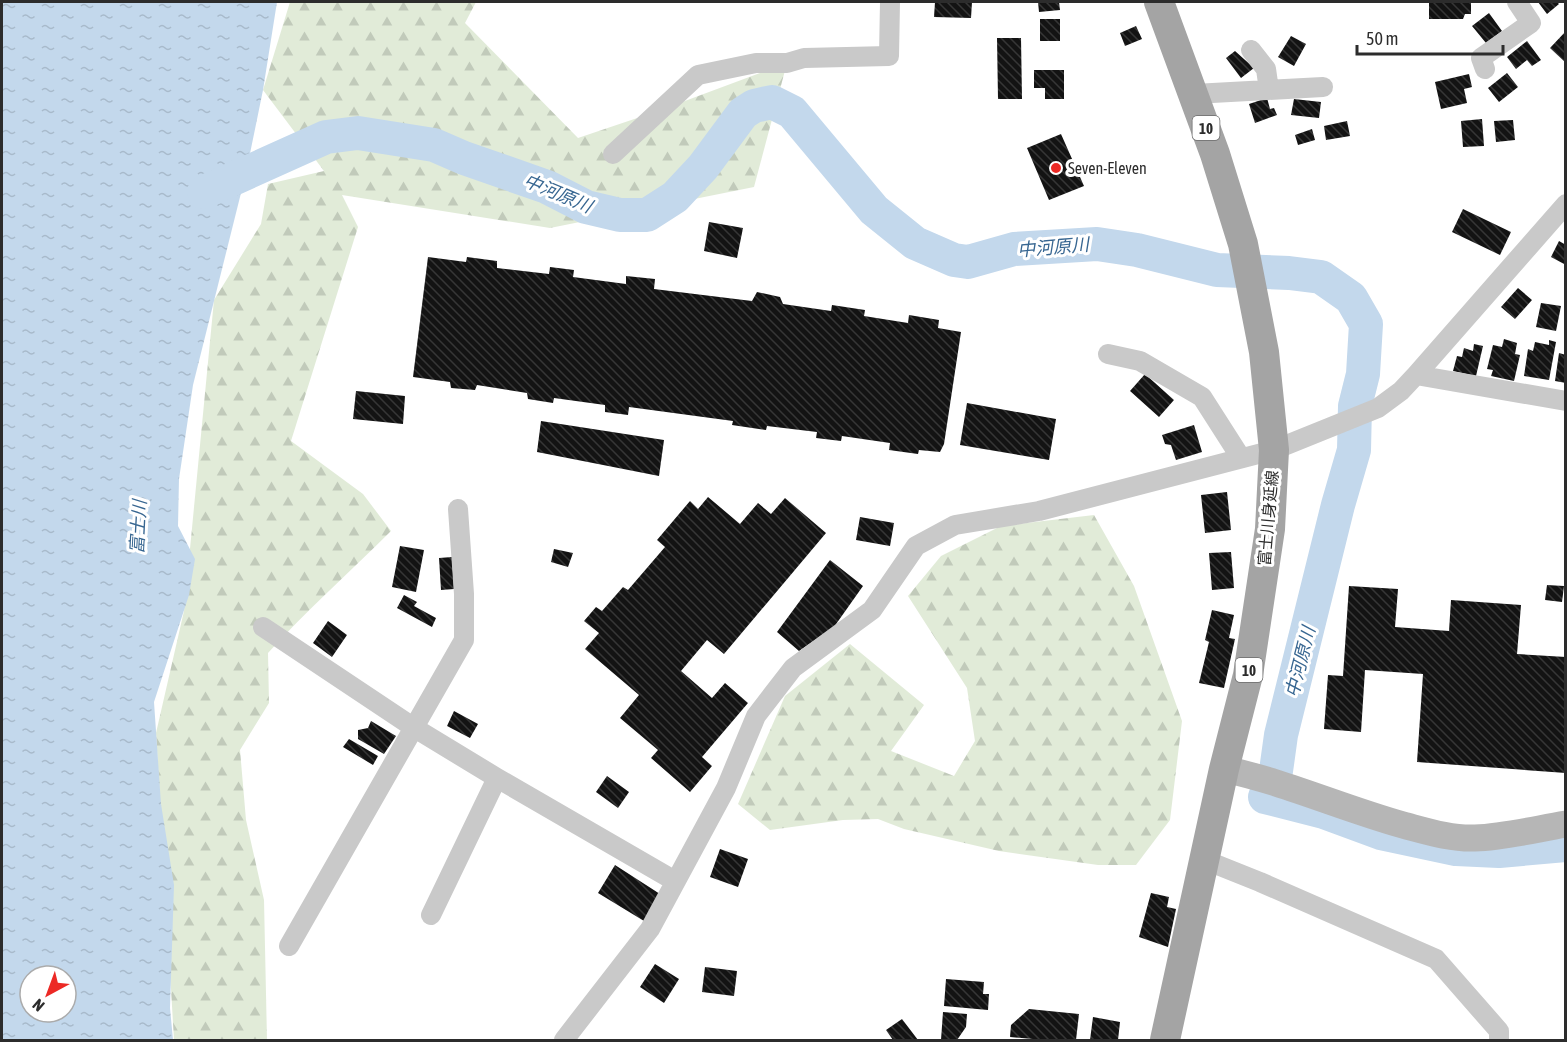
<svg xmlns="http://www.w3.org/2000/svg" width="1567" height="1042" viewBox="0 0 1567 1042" font-family="'Asap Condensed','Noto Sans JP',sans-serif">
  <style>
    .forest { fill: url(#forest-firs) }
    .water { fill: url(#water-ripples); fill-rule: evenodd }
    .lines { fill: none; stroke-linecap: round; stroke-linejoin: round }
    .river { stroke: #c3d8ec; stroke-width: 34 }
    .building { fill: url(#building-back-hatch) }
    .street { stroke: #c9c9c9; stroke-width: 20 }
    .secondary { stroke: #b6b6b6; stroke-width: 27 }
    .primary { stroke: #a4a4a4; stroke-width: 30 }
    .poi-dot { fill: #ec2925; stroke: #fff; stroke-width: 2 }
    .labels { text-anchor: middle; dominant-baseline: central; stroke-width: 6; stroke-linejoin: round; paint-order: stroke }
    .shield { fill: #fff; stroke: #6b6b6b; stroke-width: 1.5 }
    .shield-label { font-size: 15px; font-weight: bold; fill: #2c2c2c }
    .poi-label { font-size: 16px; fill: #2c2c2c; stroke: #fff; text-anchor: start }
    .street-label { font-size: 16px; fill: #2c2c2c; stroke: #fff }
    .water-label { font-size: 18px; font-style: italic; fill: #376691; stroke: #fff }
  </style>
  <defs>
    <pattern id="forest-firs" width="22" height="20" patternUnits="userSpaceOnUse" patternTransform="scale(1.5)"><rect width="22" height="20" fill="#e1ebd8"/><path d="M5 1l3.5 6h-7zM16 11l3.5 6h-7z" fill="#c1caba"/></pattern>
    <pattern id="water-ripples" width="26" height="14" patternUnits="userSpaceOnUse" patternTransform="scale(1.5)"><rect width="26" height="14" fill="#c3d8ec"/><path d="M2 4q2-2 4 0t4 0M15 11q2-2 4 0t4 0" fill="none" stroke="#a8bacb"/></pattern>
    <pattern id="building-back-hatch" width="6" height="6" patternUnits="userSpaceOnUse" patternTransform="scale(1.5)"><rect width="6" height="6" fill="#131313"/><path d="M-1 5l2 2M0 0l6 6M5-1l2 2" fill="none" stroke="#363636"/></pattern>
  </defs>
  <rect width="100%" height="100%" fill="#fff"/>
  <path class="forest" d="M290,2h186l-11,21 113,115 80,-27 129,-48 -33,124 -204,41 -208,-33 16,32 -67,214 72,53 28,37c-41,41 -84,79 -123,122l1,50 -29,47 6,70 18,80 3,140h-93l-18,-307 28,-122 30,-311 47,-76 7,-40 56,-13 -61,-81z
    M1094,515l40,71 48,135 -12,99 -34,45h-38l-99,-14 -95,-22 -26,-10 -35,1 -73,10 -32,-26 47,-108 65,-52 74,61 -33,46 63,25 21,-35 -8,-53 -59,-92 33,-40 60,-30z"/>
  <path class="water" d="M2,2h275l-14,88 -17,83 -53,212 -14,94 -1,47 17,33 -6,36 -35,107 7,102 13,81 -4,123 3,32h-171zM30,976h36v36h-36z"/>
  <g class="lines">
    <path class="river" d="M204,192l122,-55 32,-4 76,12 30,13 83,29 39,20 34,8h27l28,-18 28,-30 40,-54 11,-7 18,-4 20,10 82,98 41,33 39,17 14,2 46,-13 83,-5 40,6 80,20 72,3 32,4 30,21 15,26 -3,50 -8,32 -1,44 -16,55 -57,230 -5,36 -11,26 59,15 57,21 75,16 43,2 67,-6"/>
  </g>
  <path class="building" d="M935,2h37l-1,16 -37,-1z
    M1038,2h21l1,8 -21,2z
    M1429,2h42v12h-6l-2,5h-34z
    M1538,2h19l2,2 -12,10z
    M1489,13l13,18 -16,12 -14,-17z
    M1040,19h20v22h-20z
    M1136,26l6,13 -17,7 -5,-13z
    M1566,31v32l-16,-15z
    M1291,36l15,8 -12,22 -16,-9z
    M997,38h24l1,61h-24z
    M1527,41l14,19 -9,6 -5,-6 -11,9 -9,-12z
    M1235,51l19,17 -13,10 -15,-20z
    M1034,70h30v29h-19v-11h-11z
    M1507,73l11,14 -19,15 -11,-14z
    M1469,74l3,13 -8,2 3,14 -26,6 -6,-27z
    M1267,98l3,11 4,-1 3,7 -22,8 -6,-19z
    M1294,99l27,3 -2,16 -28,-3z
    M1482,119l2,27 -21,1 -2,-26z
    M1513,120l2,20 -19,2 -2,-21z
    M1347,121l3,15 -24,4 -2,-14z
    M1312,129l3,11 -17,5 -3,-10z
    M1061,134l23,52 -35,14 -22,-52z
    M1463,209l48,23 -11,23 -48,-23z
    M709,222l34,6 -6,30 -33,-7z
    M1559,241l7,4v20l-15,-8z
    M428,257l38,5 1,-5 30,4v7l52,6 1,-7 24,3 -1,7 53,7v-8l29,3 -1,10 98,12 5,-9 23,5 3,7 48,7 1,-6 33,5 -1,6 44,7 1,-8 30,5 -1,8 23,4 -17,112 -4,8 -21,-2 -1,4 -29,-4 1,-7 -48,-7 -1,5 -25,-3 1,-6 -50,-6 -1,4 -34,-5 1,-4 -104,-14 -1,8 -23,-3v-7l-51,-7 -1,5 -25,-4 -1,-6 -50,-8 -2,5 -24,-2 -1,-6 -37,-5z
    M1518,288l14,12 -17,19 -14,-12z
    M1541,303l20,3 -5,25 -20,-4z
    M1504,339l13,4 -2,11 5,1 -6,26 -23,-5 2,-6 -6,-1 6,-24 9,2z
    M1549,340l7,2 -7,38 -25,-4 4,-27 5,2 2,-9 14,3z
    M1474,344l9,2 -7,30 -23,-5 4,-15 5,1 2,-9 9,3z
    M1559,353l7,2v28l-11,-2z
    M1145,374l29,26 -15,17 -29,-26z
    M356,391l49,5 -2,28 -50,-5z
    M967,403l89,16 -7,41 -89,-15z
    M541,421l123,19 -5,36 -122,-24z
    M1194,425l8,27 -26,8 -5,-15 -6,-1 -3,-9z
    M1227,492l4,38 -26,3 -4,-38z
    M708,497l32,27 18,-21 13,11 14,-16 41,35 -102,121 -17,-14 -26,31 31,27 13,-15 23,20 -46,54 10,9 -22,26 -39,-34 7,-8 -38,-32 19,-23 -54,-46 14,-16 -15,-12 12,-14 6,4 21,-24 5,3 37,-43 -8,-7 33,-39 8,8z
    M860,517l34,6 -4,23 -34,-6z
    M400,546l24,4 -8,42 -24,-5z
    M554,549l19,4 -5,14 -17,-5z
    M1231,552l3,36 -22,2 -3,-37z
    M452,557l2,32 -13,1 -2,-32z
    M830,560l33,26 -29,41 -35,24 -22,-19z
    M1547,585l17,1 -2,16 -17,-2z
    M1349,586l49,3 -3,38 54,4 2,-31 70,5 -4,49 49,3v116l-149,-11 6,-88 -58,-4 -4,62 -37,-3 4,-54 15,1z
    M404,595l13,7 -3,4 22,12 -4,9 -35,-19z
    M1212,610l22,5 -5,23 6,1 -11,49 -25,-5 10,-41 -4,-2z
    M328,621l19,14 -15,22 -19,-14z
    M454,711l24,13 -8,14 -23,-12z
    M371,721l25,15 -12,18 -26,-15v-9l10,-2z
    M349,739l29,17 -5,9 -30,-18z
    M607,776l22,16 -11,16 -22,-16z
    M720,849l28,10 -10,28 -28,-10z
    M615,865l45,29 -16,27 -46,-28z
    M1151,893l18,4 -2,10 9,2 -8,38 -29,-10z
    M655,964l24,15 -15,24 -24,-16z
    M705,967l32,4 -3,25 -32,-4z
    M946,979l38,3 -1,12h6l-1,16 -44,-4z
    M1029,1009l50,5 -3,26h-32l-34,-3 1,-12z
    M943,1012l24,2 -1,13 -9,13h-16z
    M1093,1017l27,5 -2,18h-28z
    M902,1019l16,21h-25l-7,-10z"/>
  <g class="lines">
    <path class="street" d="M1251,50l15,19 3,21
      M1485,69l-4,-11 50,-35 -14,-21
      M1194,94l129,-7
      M613,154l85,-79 58,-12h31l17,-5 85,-2 1,-54
      M1108,354l32,7 62,36 39,61
      M1416,375l150,26
      M263,627l150,100 84,51 178,103
      M1205,860l55,22 176,77 63,72v9
      M431,915l66,-137
      M289,946l175,-306v-46l-6,-85
      M564,1040l86,-111 76,-141 30,-72 37,-48 79,-58 44,-64 39,-21 84,-14 235,-61 104,-42 23,-17 15,-16 150,-171"/>
    <path class="secondary" d="M1224,769c61,13 118,39 179,56 23,6 48,14 72,13 30,-1 61,-9 91,-14"/>
    <path class="primary" d="M1159,2l56,152 28,90 21,108 10,98 -4,79 -22,146 -24,94 -59,271"/>
  </g>
  <circle class="poi-dot" cx="1056" cy="168" r="6"/>
  <g class="labels">
    <g class="shield">
      <rect x="1192.5" y="116" width="27" height="24" rx="4.5"/>
      <rect x="1235.5" y="658" width="27" height="24" rx="4.5"/>
    </g>
    <g class="shield-label">
      <text x="1206" y="128">10</text>
      <text x="1249" y="670">10</text>
    </g>
    <g class="poi-label">
      <text x="1068" y="168">Seven-Eleven</text>
    </g>
    <g class="street-label">
      <text transform="translate(1268 518) rotate(-85)">富士川身延線</text>
    </g>
    <g class="water-label">
      <text transform="translate(558 193) rotate(23)">中河原川</text>
      <text transform="translate(1053 247) rotate(-5)">中河原川</text>
      <text transform="translate(138 527) rotate(-87)">富士川</text>
      <text transform="translate(1300 662) rotate(-76)">中河原川</text>
    </g>
  </g>
  <rect width="1567" height="1042" fill="none" stroke="#2c2c2c" stroke-width="6"/>
  <g transform="translate(48 994) rotate(221)"><circle r="28" fill="#ffffff" stroke="#ababab" stroke-width="1.5"/>
  <path d="M0-4.5L10 22L0 15L-10 22Z" fill="#ec2925"/>
  <text y="-9" font-size="16" font-weight="bold" text-anchor="middle" fill="#2c2c2c">N</text>
  </g>
  <path d="M1357 45v9h146v-9" fill="none" stroke="#2c2c2c" stroke-width="3"/>
  <text x="1366" y="45" font-size="18" fill="#2c2c2c" stroke="#ffffff" stroke-width="4.5" paint-order="stroke">50 m</text>
</svg>
